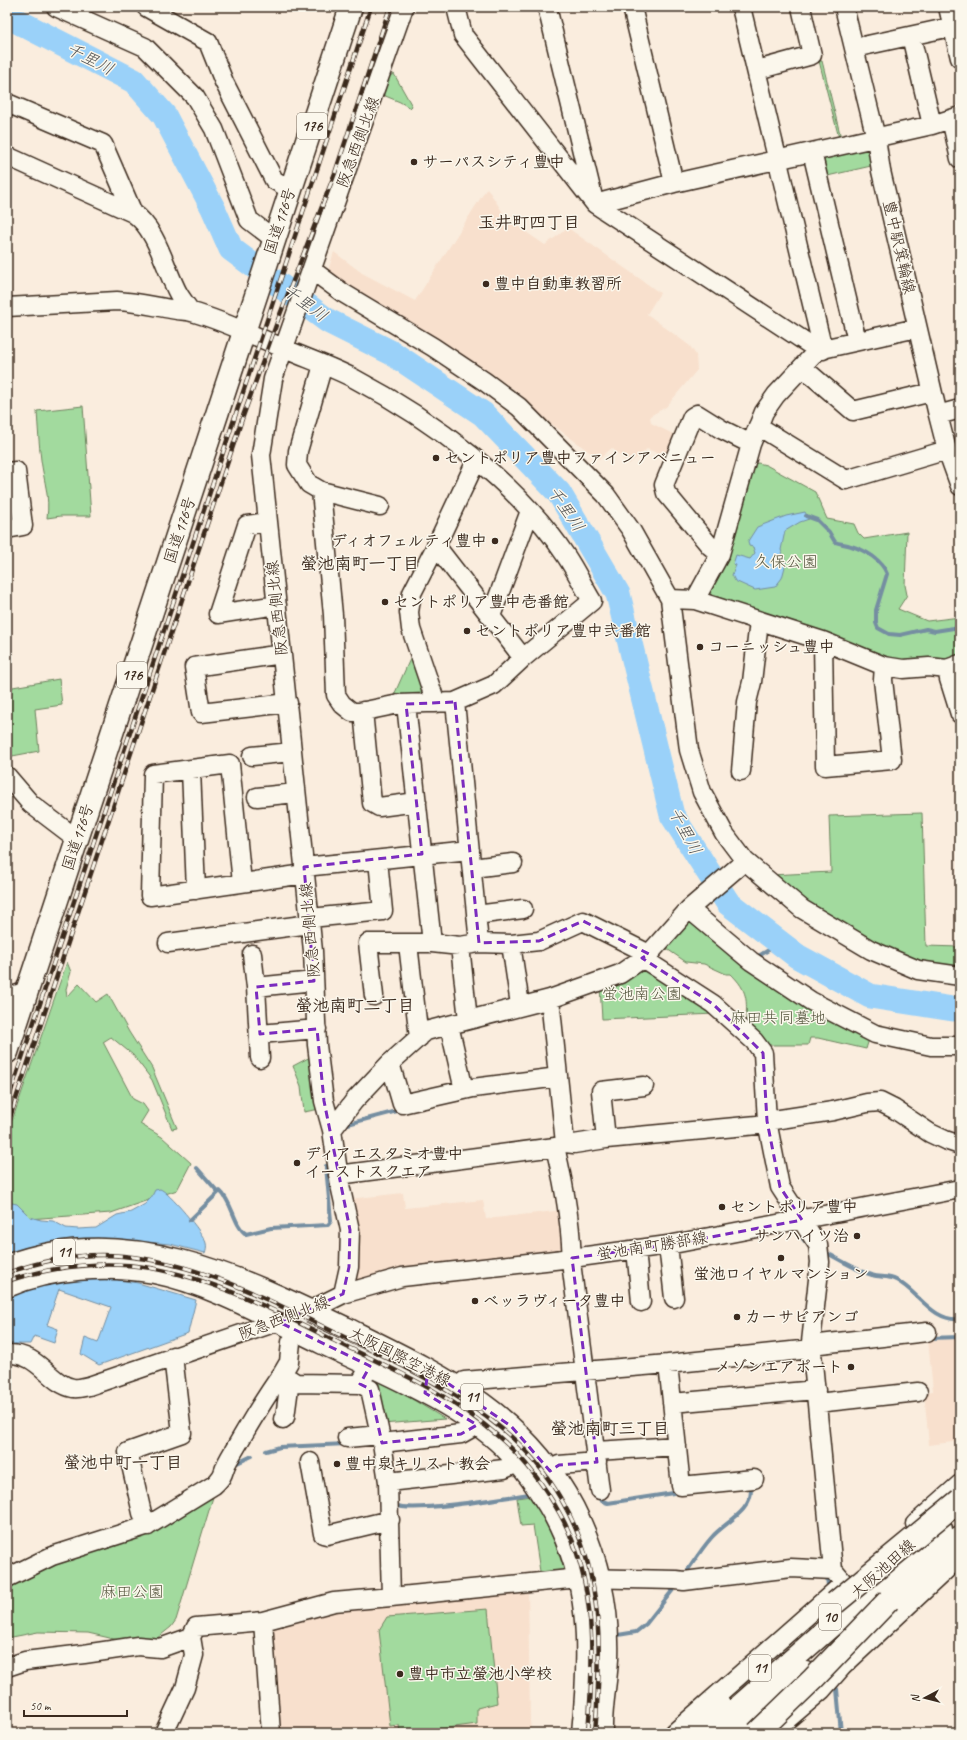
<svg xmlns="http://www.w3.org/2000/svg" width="967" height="1740" viewBox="0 0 967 1740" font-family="Caveat,'Klee One',sans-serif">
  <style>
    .built { fill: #f8e0cd }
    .green { fill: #a2da9e; stroke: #6e825e }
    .water { fill: #9ad1f9; stroke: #748ea1 }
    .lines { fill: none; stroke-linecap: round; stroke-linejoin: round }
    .stream { stroke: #748ea1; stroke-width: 4 }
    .river { stroke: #9ad1f9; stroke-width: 25 }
    .minor-casing { stroke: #3b2a1e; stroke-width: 21 }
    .major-casing { stroke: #3b2a1e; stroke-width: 25 }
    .highway-casing { stroke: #3b2a1e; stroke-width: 25 }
    .minor { stroke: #fbf7ec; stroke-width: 18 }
    .major { stroke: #fbf7ec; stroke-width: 22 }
    .highway { stroke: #fbf7ec; stroke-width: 22 }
    .rail-casing { stroke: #3b2a1e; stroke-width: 4.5 }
    .rail { stroke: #fbf7ec; stroke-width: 3; stroke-dasharray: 9; stroke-linecap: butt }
    .highway-bridge-casing { stroke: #3b2a1e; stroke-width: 25; stroke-linecap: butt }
    .highway-bridge { stroke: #fbf7ec; stroke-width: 22 }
    .marked { fill: none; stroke: #7b2cbf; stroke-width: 3; stroke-dasharray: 8 5; stroke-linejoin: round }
    .poi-dot { fill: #3b2a1e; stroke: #fbf7ec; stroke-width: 1.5 }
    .labels { text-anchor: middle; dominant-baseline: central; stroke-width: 3; stroke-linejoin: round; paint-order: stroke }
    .shield { fill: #fbf7ec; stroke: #75685c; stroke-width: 1 }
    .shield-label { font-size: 15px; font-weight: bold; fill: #3b2a1e }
    .street-label { font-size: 16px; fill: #3b2a1e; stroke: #fbf7ec }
    .poi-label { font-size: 16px; font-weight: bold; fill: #3b2a1e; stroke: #fbf7ec; text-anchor: start }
    .park-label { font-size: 16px; fill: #55563e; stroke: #fbf7ec }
    .water-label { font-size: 17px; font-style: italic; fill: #535455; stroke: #fbf7ec }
    .neighbourhood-label { font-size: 17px; font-weight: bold; fill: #3b2a1e; stroke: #fbf7ec }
  </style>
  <rect width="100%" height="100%" fill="#faedde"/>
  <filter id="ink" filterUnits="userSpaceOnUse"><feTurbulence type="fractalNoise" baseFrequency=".025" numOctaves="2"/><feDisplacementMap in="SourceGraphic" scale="8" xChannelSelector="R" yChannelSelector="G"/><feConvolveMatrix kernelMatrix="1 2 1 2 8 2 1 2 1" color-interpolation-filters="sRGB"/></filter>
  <g filter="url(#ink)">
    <path class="built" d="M487,188l20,31 38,26 23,-17 92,65 -13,21 43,32 6,9 1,15 -31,37 -16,9 1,7 26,13 -7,22 -23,-9 -18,15 -17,-16 -13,11 -61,-45 -18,-20 -40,-28 -153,-92 7,-22 28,21 53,28z
      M403,1193l2,15 78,-8 3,19 78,-9 1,40 -206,31 -3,-3 -7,-79z
      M960,1338v103l-31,4 -5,-53 9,-1 -5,-51z
      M528,1588l2,132 1,13h-256l-3,-110 62,-15z"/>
    <path class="green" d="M819,61h3l19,77h-2z
      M394,74l18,32 -2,2 -10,-6 -17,-7 6,-19z
      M863,146l6,4 2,16 -48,11 -1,-22z
      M83,406l8,110h-30l-14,2c3,-22 -3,-36 -6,-58 -2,-16 -3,-33 -4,-49z
      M758,463l8,2 49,27 12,27 27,5 4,9 6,6 43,-7 -2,53 2,10 -9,14 29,12 33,-4v40l-14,7h-42l-198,-65 43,-133z
      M416,658l9,29 -4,8h-27l16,-36z
      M59,679l3,26 -27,4 4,42 -32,6v-69z
      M922,813l4,133 34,1v23l-38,-5 -93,-44 -59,-46 61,-3 -2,-56z
      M690,920l180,116 -4,13 -48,-11h-8l-2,7h-45l-17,-22c1,-24 2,-32 -15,-49h-5l-22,-10 -18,-2 -22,-15z
      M67,962l4,10 -5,17 1,8 12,-13 17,18 12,-8 21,38 23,36 25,60 -5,1 -20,-49 -19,-25 -22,-18 -8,5 30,57 10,5 5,7 -8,13 22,13 29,26 -14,27 -66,23 -83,6 -21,-18v-66z
      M639,965l76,49 -113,5 -2,-32z
      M314,1055l6,54 -16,3 -3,-26 -8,-20z
      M374,1376l71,43 -63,5z
      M532,1496c15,27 25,48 33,78l-24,4 -8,-53 -12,1 -4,-28z
      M213,1497l-37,123 -5,7 -20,16 -24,-1 -39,-9 -50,-1 -31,6v-51l54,-27 81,-23 23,-11z
      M488,1609l9,94 -20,5v16l-67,9h-10l-1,-8 -9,1 -11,-96 8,-13z"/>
    <path class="water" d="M805,512l4,7 -9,3 -15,9 -4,19 5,13 -4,15 -7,9 -20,3 -20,-9 -3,-6 4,-10 -3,-1 3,-9 14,4 5,-6 -2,-6 -4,-1 -1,-5 9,-14 29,-11z
      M160,1189c8,2 44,45 46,54 1,4 0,7 -1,10l-35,-9 -45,-4 -7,40 20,3 58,17 -8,33 -89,32 -18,-11 4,-16 13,5 13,-36 -52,-18 -12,36 11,4 -4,14 -20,-7 -4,8h-15l-8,4v-146l10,2 13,13 11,3 12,1 13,7 12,1 18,-1 21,-13 14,-3 14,-8 6,-6 4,-8z"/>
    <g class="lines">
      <path class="stream" d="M806,516l11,4 12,12 6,10c5,2 11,2 16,4 14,4 31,14 36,28l-11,36v13l2,5 11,6 11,1 26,-6 9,2 25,-4
        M757,957l23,-14
        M344,1125l57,-15
        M197,1168l21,24
        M190,1220l30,-29c12,10 14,35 26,43l25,-6 57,-3 3,-4 -5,-55
        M802,1234l1,5 6,7
        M825,1252c15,8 31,18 47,23 8,3 16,0 24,5 22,11 36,42 64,39
        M929,1338l31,-1
        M266,1451l14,-4 67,-3
        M233,1465l19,-9
        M596,1495l6,6 6,2 72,-11
        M396,1505c14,9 112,-8 133,-11
        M686,1573c8,-12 16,-25 26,-36 13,-15 39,-25 39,-47
        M827,1576l1,10
        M618,1635l18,-3 10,-8 30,-38
        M837,1689l4,44"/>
      <path class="river" d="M7,16l127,65 30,34 49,93 18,41 97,72 64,32 91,61 76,79 59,101 54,221 56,88 69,53 73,40 83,13 7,-2"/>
      <g class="minor-casing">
        <path id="minor" d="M56,7l89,40 50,50 19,32 35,91 25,19
          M146,7l62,35 16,40 50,98 17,10
          M456,7l7,28 132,169 223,146
          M547,7l46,190
          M632,7l42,176
          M741,7l82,343
          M844,7l32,131 5,33 57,244 9,35 13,36
          M948,7l12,51
          M911,36l21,89
          M854,48l106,-23
          M757,70l55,-15 -11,-48
          M7,103l96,41 30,69
          M951,119l9,40
          M812,152l45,189
          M7,156l126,57c24,16 32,56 45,80 4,7 9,13 13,19
          M595,204l79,-21 258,-58 28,-9
          M312,270l31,23 90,54 51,34 35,26 87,88 25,35 39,69 19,151 13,42 22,41 21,28 57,48 69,41 47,20 42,6
          M7,307l110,-6c19,1 36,5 54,8 7,2 14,1 21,3 32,9 63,24 93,37 23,10 47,18 70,30 76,40 164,105 211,177 10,15 17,30 26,45l-69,57 -29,27 -39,17 -56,2 -39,8h-8l-10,-8 -6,-9 -3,-80 -12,-124 -12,-7 -12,-19 1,-14 25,-86
          M802,367l51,44 79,-19
          M938,415l22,-6
          M758,426l88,54 101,-30
          M7,472l9,-1 7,55 -16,3
          M321,491l59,15
          M268,522l-21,3 -29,89 59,-9
          M436,546l87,112
          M720,554l-10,-8 -44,-53 -2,-8 28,-68 5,-3 24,15 30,15
          M670,599l25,1 25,-46 31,-110 13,-32 12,-17 42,-45 99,-22
          M695,600l128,41 61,25 19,3 26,-2 18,2 13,-5
          M491,616l39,-105
          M823,641l2,125 67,-6 -9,-80 1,-14
          M282,654l-88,13 7,46 87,-10
          M947,669l2,10 11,35
          M455,702l24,241
          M436,703l-25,-74 -2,-17 3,-19 24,-47 40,-85
          M406,704l26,239
          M363,711l9,92 7,4 38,-5
          M252,756l40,-4
          M191,770l5,120
          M741,771l6,-69 5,-20 7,-61
          M7,776l24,28 46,35
          M257,797l39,-4
          M304,867l166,-17
          M472,868l41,-5
          M242,883l-12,-119 -77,10 -3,122 155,-22
          M689,909l62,52 60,40 64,33 56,12h29
          M476,915l47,-6
          M310,918l73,-7 -5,-51
          M168,943l142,-19
          M408,944l11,94
          M511,944l9,61
          M460,946l8,74
          M252,954l4,33 4,71
          M642,958l71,46 41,37 9,12 4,68 13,66 38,58 2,17 -9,80 22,228 11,13
          M256,987l58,-6
          M374,996l-6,-53h64l28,3 19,-3 32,1 28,-3 44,-20 66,33
          M550,999l15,144
          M7,1006l8,-11 12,-4
          M449,1025l15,65
          M260,1034l57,-5
          M390,1063l12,41 71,-16 85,-11
          M767,1121l66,-10 34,-8 13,-1 14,7 36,24 15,7 15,5
          M332,1130l22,-29 36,-38 36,-32 124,-32 70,-25 29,-20 40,-45 56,-48
          M606,1139l-5,-48 43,-5
          M555,1147c10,41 17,81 17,123l28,220
          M338,1175l217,-28 10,-4 9,1 32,-5 162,-15
          M668,1245l6,53
          M636,1249l5,53
          M343,1294l6,-27 1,-37 -10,-45 -8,-55 -8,-29 -7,-56 -4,-94 -52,-496 12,-76 131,-372
          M811,1345l116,-13
          M7,1354c32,-2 42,30 66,34 5,1 11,-1 16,-2l220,-75 34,-17 59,-17 170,-19 96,-13 292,-56
          M668,1364l13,122 73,-7
          M366,1373l-6,11 10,5 12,54 6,39 3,115
          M282,1374l7,-12 2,-20
          M458,1387l6,-6 204,-17 143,-15
          M672,1403l144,-13
          M817,1403l101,-11
          M283,1419l2,-2 5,-37
          M347,1438l33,-3
          M382,1443l79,-9 16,-9
          M596,1451l81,-5
          M310,1462l13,72 4,1 63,-15
          M550,1471l9,-6 38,-3
          M388,1482l116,-13 7,-3 9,-2
          M915,1524l45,-40
          M148,1526l-6,-13 -14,-61 54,-19 -9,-77
          M7,1578l45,-22 97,-31 65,-40c13,-12 7,-13 15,-26 17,-29 33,-58 53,-85l14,9 64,1
          M263,1621l8,112
          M7,1667l18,-6 59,-7 54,-8 22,2 31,-11 5,-10 67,-6 71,-19 57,-5 188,-19 97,2 8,1 107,-13 42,2
          M164,1733l21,-45 9,-33 -3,-18
          M674,1733l169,-149"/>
      </g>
      <g class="major-casing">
        <path id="major" d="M7,1266c118,-45 232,11 338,62 93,46 178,84 228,180 23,45 36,99 34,150 -1,25 -7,50 -6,75
          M7,1286c43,-19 101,-22 147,-14 57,11 117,46 169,71 60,29 134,58 182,104 17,17 31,37 44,58 44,73 42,146 34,228
          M786,1718l34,-29 21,-24 119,-111"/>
      </g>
      <g class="highway-casing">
        <path id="highway" d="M7,1052l344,-1045
          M875,1612l85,-75
          M685,1733l34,-29
          M709,1733l232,-204
          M737,1733l69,-60"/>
      </g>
      <use href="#minor" class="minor"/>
      <use href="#major" class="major"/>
      <use href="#highway" class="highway"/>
      <g class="rail-casing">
        <path id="rail" d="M7,1103l364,-1096
          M7,1126l235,-707 37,-102 56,-144 55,-166
          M7,1273c36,-13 77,-21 116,-17 78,7 148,45 217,79 56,27 114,54 162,94 24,19 44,44 59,70 43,74 41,151 34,234
          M7,1281c48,-15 95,-21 144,-13 67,12 129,45 188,75 56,27 113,52 160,94 25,21 45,48 61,77 37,67 34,145 28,219"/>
      </g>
      <use href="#rail" class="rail"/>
      <g class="highway-bridge-casing">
        <path id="highway-bridge" d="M835,1603l125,-103
          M757,1733l56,-54 76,-79"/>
      </g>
      <use href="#highway-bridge" class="highway-bridge"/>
    </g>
  </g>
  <path class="marked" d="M455,702l24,241 60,-2 44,-20 66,33 -7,4 71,46 50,49 4,68 13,66 22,33 -134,25 -96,13 25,204 -38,3 -9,6 -39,-45 -83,-56 -3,23 52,32 -16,9 -79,9 -12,-54 -10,-5 10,-18 -91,-44 64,-28 6,-27 1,-37 -26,-129 -7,-72 -57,5 -4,-47 58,-6 -10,-114 118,-13 -16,-150z"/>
  <g class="poi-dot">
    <circle cx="414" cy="162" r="4"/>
    <circle cx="486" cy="284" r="4"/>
    <circle cx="436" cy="458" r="4"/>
    <circle cx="495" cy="541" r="4"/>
    <circle cx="385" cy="602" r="4"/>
    <circle cx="467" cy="631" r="4"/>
    <circle cx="700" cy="647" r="4"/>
    <circle cx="297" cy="1163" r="4"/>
    <circle cx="722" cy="1207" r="4"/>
    <circle cx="857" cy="1236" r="4"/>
    <circle cx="781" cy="1258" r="4"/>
    <circle cx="475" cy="1301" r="4"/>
    <circle cx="737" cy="1317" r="4"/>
    <circle cx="851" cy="1367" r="4"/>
    <circle cx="337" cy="1464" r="4"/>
    <circle cx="400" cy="1674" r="4"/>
  </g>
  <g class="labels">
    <g class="shield">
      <rect x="297" y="113" width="30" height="26" rx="3"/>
      <rect x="117" y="662" width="30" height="26" rx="3"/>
      <rect x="53" y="1239" width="22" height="26" rx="3"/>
      <rect x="461" y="1384" width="22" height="26" rx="3"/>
      <rect x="819" y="1604" width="22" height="26" rx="3"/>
      <rect x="749" y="1655" width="22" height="26" rx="3"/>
    </g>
    <g class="shield-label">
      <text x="312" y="126">176</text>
      <text x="132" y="675">176</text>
      <text x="64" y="1252">11</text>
      <text x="472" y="1397">11</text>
      <text x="830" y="1617">10</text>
      <text x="760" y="1668">11</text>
    </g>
    <g class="street-label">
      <text transform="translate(358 142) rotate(-70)">阪急西側北線</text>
      <text transform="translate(280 221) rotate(-72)">国道176号</text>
      <text transform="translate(899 247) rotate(77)">豊中駅箕輪線</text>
      <text transform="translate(180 530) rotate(-72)">国道176号</text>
      <text transform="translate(277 608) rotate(-96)">阪急西側北線</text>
      <text transform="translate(78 837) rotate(-72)">国道176号</text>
      <text transform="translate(310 930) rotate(-95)">阪急西側北線</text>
      <text transform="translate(652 1246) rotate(-9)">蛍池南町勝部線</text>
      <text transform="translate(284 1318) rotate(-21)">阪急西側北線</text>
      <text transform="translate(400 1357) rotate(27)">大阪国際空港線</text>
      <text transform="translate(883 1569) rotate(-42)">大阪池田線</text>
    </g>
    <g class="poi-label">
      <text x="422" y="162">サーパスシティ豊中</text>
      <text x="494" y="284">豊中自動車教習所</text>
      <text x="444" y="458">セントポリア豊中ファインアベニュー</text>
      <text x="487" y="541" text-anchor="end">ディオフェルティ豊中</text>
      <text x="393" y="602">セントポリア豊中壱番館</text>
      <text x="475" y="631">セントポリア豊中弐番館</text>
      <text x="708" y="647">コーニッシュ豊中</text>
      <text x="305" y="1154">ディアエスタミオ豊中<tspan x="305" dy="18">イーストスクエア</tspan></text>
      <text x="730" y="1207">セントポリア豊中</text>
      <text x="849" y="1236" text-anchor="end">サンハイツ治</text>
      <text x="781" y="1274" text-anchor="middle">蛍池ロイヤルマンション</text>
      <text x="483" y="1301">ベッラヴィータ豊中</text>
      <text x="745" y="1317">カーサビアンゴ</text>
      <text x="843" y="1367" text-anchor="end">メゾンエアポート</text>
      <text x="345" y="1464">豊中泉キリスト教会</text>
      <text x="408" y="1674">豊中市立螢池小学校</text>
    </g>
    <g class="park-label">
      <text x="786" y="562">久保公園</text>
      <text x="642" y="994">蛍池南公園</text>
      <text x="778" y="1018">麻田共同墓地</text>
      <text x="132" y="1592">麻田公園</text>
    </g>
    <g class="water-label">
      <text transform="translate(90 59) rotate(27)">千里川</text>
      <text transform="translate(305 303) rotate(36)">千里川</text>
      <text transform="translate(566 509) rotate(56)">千里川</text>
      <text transform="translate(685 831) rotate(62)">千里川</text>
    </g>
    <g class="neighbourhood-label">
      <text x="529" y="222">玉井町四丁目</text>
      <text x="360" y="563">螢池南町一丁目</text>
      <text x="355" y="1005">螢池南町二丁目</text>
      <text x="610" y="1428">螢池南町三丁目</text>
      <text x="123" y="1462">螢池中町一丁目</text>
    </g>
  </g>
  <rect width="967" height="1740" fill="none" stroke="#fbf7ec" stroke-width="24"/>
  <rect x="12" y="12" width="943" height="1716" fill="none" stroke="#3b2a1e" stroke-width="1.5" filter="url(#ink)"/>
  <g transform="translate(925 1698) rotate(263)" stroke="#fbf7ec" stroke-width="3" paint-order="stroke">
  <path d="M0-3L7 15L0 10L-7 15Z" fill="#3b2a1e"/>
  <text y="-6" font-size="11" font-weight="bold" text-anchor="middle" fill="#3b2a1e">N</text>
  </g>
  <path d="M24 1710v6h103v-6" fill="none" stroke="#3b2a1e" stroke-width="2"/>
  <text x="30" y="1710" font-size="12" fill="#3b2a1e" stroke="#fbf7ec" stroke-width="3" paint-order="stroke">50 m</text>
</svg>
